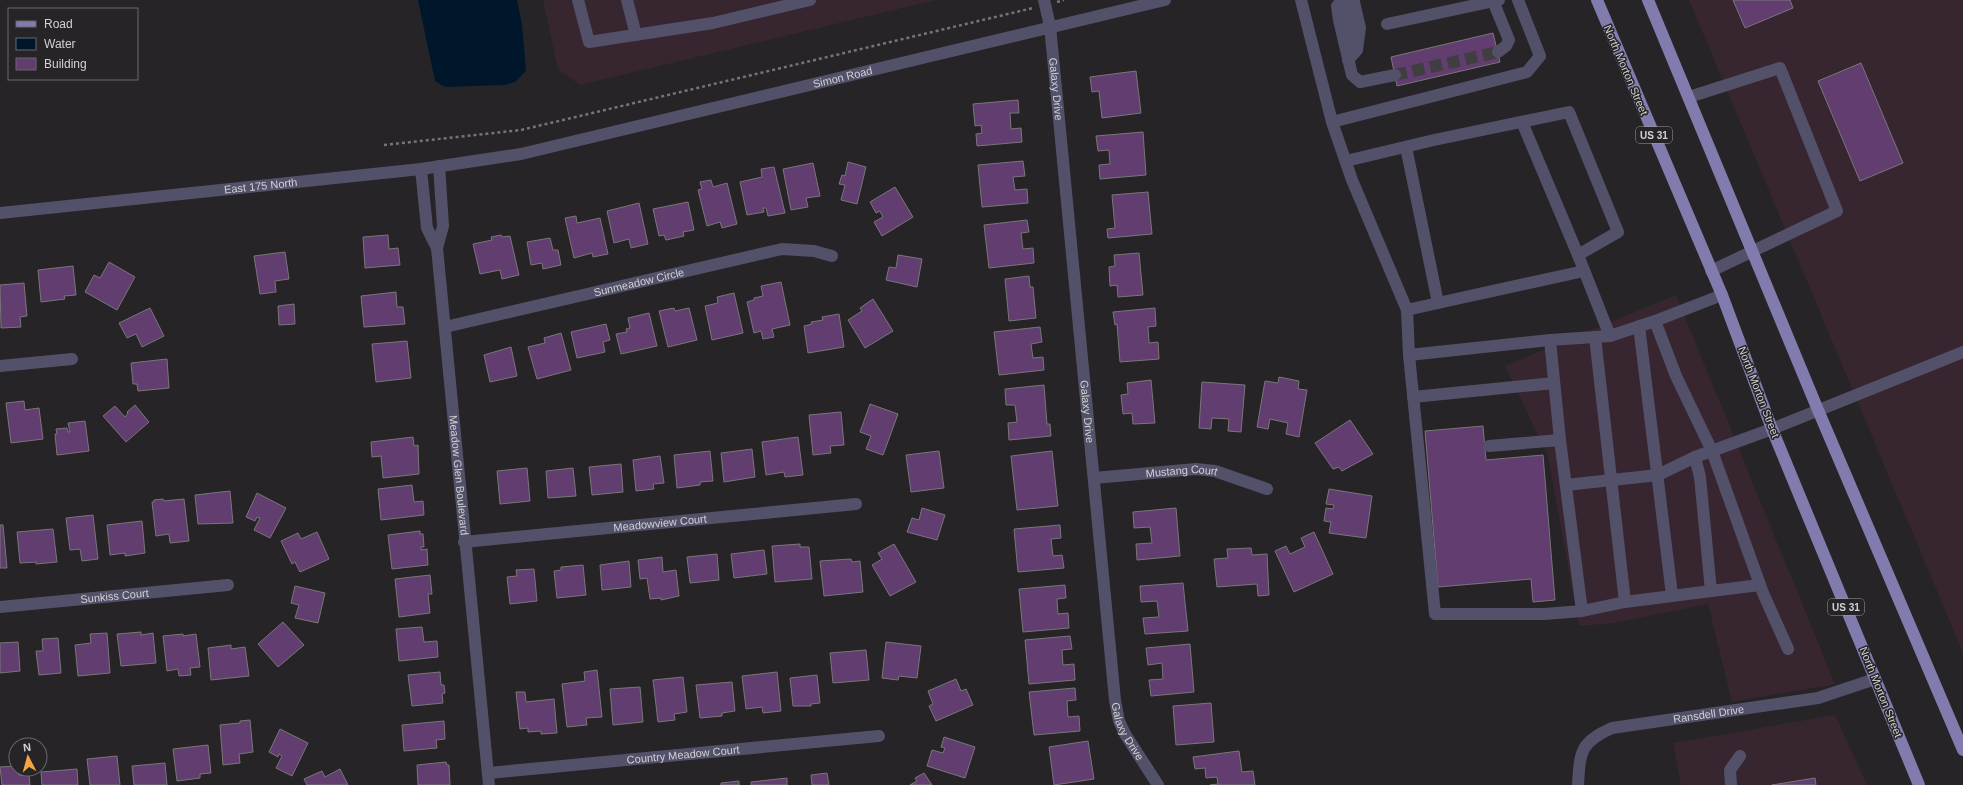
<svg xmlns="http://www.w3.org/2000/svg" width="1963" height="785" viewBox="0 0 1963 785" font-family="Helvetica,sans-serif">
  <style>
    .commercial { fill: #37262f }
    .water { fill: #00172b }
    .building { fill: #613e6f; stroke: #79767a }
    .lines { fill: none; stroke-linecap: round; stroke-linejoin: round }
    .minor-tunnel { stroke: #403e41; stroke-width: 12; stroke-dasharray: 12 6; stroke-linecap: butt }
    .path { stroke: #767477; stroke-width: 2.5; stroke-dasharray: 3 3; stroke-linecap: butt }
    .minor { stroke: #53516a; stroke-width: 12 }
    .major { stroke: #827cae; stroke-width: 12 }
    .labels { text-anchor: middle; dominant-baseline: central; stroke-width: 3; stroke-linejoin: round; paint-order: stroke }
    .shield { fill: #262427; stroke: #9e9d9f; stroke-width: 1 }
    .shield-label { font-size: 10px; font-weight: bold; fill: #d2d1d3 }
    .street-label { font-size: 11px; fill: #d2d1d3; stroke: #262427 }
  </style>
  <rect width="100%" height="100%" fill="#262427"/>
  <path class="commercial" d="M543,0h393l-356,85 -22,-16z
    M1689,0h274v653z
    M1676,295l159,389 -103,18 -24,-98 -93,19 -36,3 -31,-170 -43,-90z
    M1835,715l32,70h-186l-8,-42z"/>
  <path class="water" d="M418,0h99l5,24 4,47 -11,11 -10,3 -60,2 -10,-6z"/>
  <path class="building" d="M1733,0h57l3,8 -48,20z
    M1493,33l7,29 -103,24 -6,-29z
    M1861,63l42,100 -43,18 -42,-100z
    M1136,71l5,42 -39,5 -3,-27 -7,1 -2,-15z
    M1018,100l1,13h-9l1,16 10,-1 1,14 -45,4 -1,-12 6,-1 -1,-8 -6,1 -2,-22z
    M1143,132l3,43 -46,4 -1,-14 11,-1 -1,-14 -11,1 -2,-15z
    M1023,161l2,15 -12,1 2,13 12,-1 1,14 -46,4 -4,-42z
    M848,162l18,5 -9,37 -16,-4 4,-15 -6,-1 3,-9 3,1z
    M813,163l7,33 -14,2 2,9 -17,3 -8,-41z
    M774,167l11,46 -17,3 -2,-8h-3l1,4 -17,3 -7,-33 22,-5 -1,-8z
    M711,180l2,7 14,-4 10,41 -15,4 -2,-6 -13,4 -9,-36 4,-1 -2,-7z
    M895,187l18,30 -31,19 -8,-14 9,-5 -3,-6 -4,2 -6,-11z
    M1148,192l4,42 -44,4 -1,-9 8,-1 -3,-33z
    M688,202l6,28 -11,2 1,4 -18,4 -2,-5 -5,1 -6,-27z
    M639,203l9,41 -17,4 -2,-9 -15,4 -7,-32z
    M576,216l1,7 23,-5 8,36 -15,3 -1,-4 -18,5 -9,-40z
    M1027,220l2,12 -8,1 2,16 10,-1 1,15 -45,5 -5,-43z
    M388,235l1,14 9,-1 2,17 -35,3 -2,-31z
    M501,235l1,2 8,-1 9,39 -17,4 -2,-9 -20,4 -7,-30 19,-4 -1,-3z
    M550,238l3,12h5l3,15 -18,4 -1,-6 -11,2 -4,-23z
    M285,252l4,27 -14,2 1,11 -16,2 -6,-38z
    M1139,253l4,42 -25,2 -1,-12 -7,1 -1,-19 6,-1 -1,-11z
    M898,255l24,4 -5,28 -31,-7 3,-13 7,1z
    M109,262l26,15 -18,33 -32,-18 9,-17 6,3z
    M73,266l3,29 -12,1 1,3 -24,3 -3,-32z
    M1029,276l1,11h3l3,31 -27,3 -4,-42z
    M781,282l9,43 -18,4 2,8 -11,2 -2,-8 -7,2 -7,-31 7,-2v-2l9,-2 -2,-10z
    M24,283l3,33 -7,1 1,10 -20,1 -1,-43z
    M396,292l1,15h6l2,17 -41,3 -3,-31z
    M734,293l9,40 -31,7 -7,-34 13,-3 -1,-6z
    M873,299l20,32 -28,17 -17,-28 14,-9 -2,-3z
    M294,304l1,20 -16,1 -1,-19z
    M150,308l14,28 -22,11 -6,-13 -9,4 -8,-15z
    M674,308l1,3 14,-3 8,32 -29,7 -9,-36z
    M1155,308l1,18 -8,1 1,16 9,-1 1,17 -39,3 -3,-38 -2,1 -2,-13z
    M649,313l8,33 -36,8 -5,-20 11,-2 -1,-3 4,-1 -2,-10z
    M839,314l5,33 -36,6 -4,-27 8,-2 -1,-2 12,-2 -1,-3z
    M606,324l4,16 -7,2 2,10 -28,6 -6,-26z
    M1040,327l2,15 -11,2 2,14 10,-1 1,13 -45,5 -5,-43z
    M561,333l10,37 -34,9 -9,-32 17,-4 -1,-5z
    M407,341l4,37 -35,4 -4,-38z
    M511,347l6,29 -27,6 -6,-27z
    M167,359l2,29 -31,3 -1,-7h-4l-2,-21z
    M1279,377l20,4 -1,8 9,1 -8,47 -13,-3 2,-11 -18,-4 -2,10 -11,-2 8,-46 13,2z
    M1151,380l4,43 -22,1 -1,-11 -9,1 -2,-19 7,-1 -1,-11z
    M1202,382l43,3 -4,47 -13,-1 1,-12 -17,-1 -1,11 -12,-1z
    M1044,385l3,39h3l1,12 -42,4 -1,-17 9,-1 -2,-17h-9l-1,-16z
    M24,401l1,9 14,-2 4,31 -32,4 -5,-40z
    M870,404l28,10 -15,41 -17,-6 5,-13 -11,-4z
    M135,405l14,17 -23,20 -23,-26 12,-10 10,11 3,-4 -1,-1z
    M841,412l3,33 -14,1 1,7 -18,2 -4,-40z
    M1350,420l23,34 -31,17 -3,-4 -6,2 -18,-26z
    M85,421l4,30 -32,4 -2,-21h2l-1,-5 11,-1 1,4h2l-2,-9z
    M1483,426l3,34 57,-5 12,145 -22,2 -2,-23 -93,8 -13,-156z
    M413,437l1,9 4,-1 1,29 -36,4 -2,-22 -9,1 -1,-15z
    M798,437l5,38 -18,2 -1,-5 -18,3 -4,-33z
    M752,449l3,28 -31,5 -3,-29z
    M710,451l3,30 -13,1v3l-23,3 -3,-33z
    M939,451l5,37 -33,4 -5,-37z
    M1052,451l6,55 -41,4 -6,-54z
    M660,456l4,27 -11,1 1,5 -18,2 -3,-31z
    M621,464l2,28 -31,3 -3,-28z
    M527,468l3,33 -30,3 -3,-33z
    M573,468l3,28 -28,2 -2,-27z
    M412,485l2,17 9,-1 1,14 -43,5 -3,-31z
    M1329,489l43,7 -6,42 -37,-5 2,-11 -7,-1 2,-13 7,1 1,-4 -8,-1z
    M230,491l3,32 -35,1 -3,-29z
    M257,493l29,15 -16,30 -16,-8 6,-12 -3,-1 -2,4 -9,-4z
    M163,499l1,2 20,-2 5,42 -19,2 -1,-9 -13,2 -4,-34h2v-2z
    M922,508l23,7 -8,25 -30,-8 5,-14 7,2z
    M1176,508l4,48 -43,4 -1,-16 16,-1 -2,-16 -16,1 -1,-16z
    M93,515l5,44 -16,2 -2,-12 -10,1 -4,-32z
    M142,521l3,32 -20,3v-3l-15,2 -3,-30z
    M0,525h3l4,43h-7z
    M1060,525l1,13 -10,1 2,17 9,-1 2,13 -46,4 -4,-43z
    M53,529l4,33 -21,2v-2l-16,1 -3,-31z
    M420,531v3h3l1,13h-3v3l6,-1 1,16 -36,4 -4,-34z
    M317,532l12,27 -29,13 -5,-10 -3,2 -11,-23 17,-8 3,6z
    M1314,532l19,42 -39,18 -19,-41 11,-5 4,8 15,-7 -4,-9z
    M800,544v3h9l3,32 -37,3 -3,-36z
    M894,544l22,38 -26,14 -18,-31 10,-6 -4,-6z
    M1251,548l1,7 15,-1 2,41 -11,1 -1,-12 -40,3 -3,-28 14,-1 -1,-9z
    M764,550l3,24 -33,4 -3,-24z
    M717,554l2,26 -29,3 -3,-26z
    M662,557l1,15 13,-2 3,26 -18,4v-2l-11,1 -3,-21 -7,1 -2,-19z
    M851,559l1,3 8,-1 3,31 -39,4 -4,-35z
    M629,561l2,26 -29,3 -2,-25z
    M583,565l3,30 -29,3 -3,-27 7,-1v-3z
    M534,569l3,32 -27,3 -3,-27 10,-1 -1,-6z
    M430,575l2,19h-4l2,19 -31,4 -4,-38z
    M1183,583l5,48 -43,3 -2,-16 16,-1 -2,-16 -16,1 -1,-16z
    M1065,585l1,13 -9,1 1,15 10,-1 1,15 -46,4 -4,-43z
    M295,586l30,7 -7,30 -23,-5 4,-13 -8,-2z
    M283,622l21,23 -26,22 -20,-23z
    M422,627l2,15 13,-1 1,16 -39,4 -3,-32z
    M141,632v3l12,-2 3,30 -35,3 -4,-32z
    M107,633l3,40 -32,3 -3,-31 16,-2 -1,-9z
    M183,634v2l13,-2 4,33 -10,1 1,7 -12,1 -1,-7 -11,2 -4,-35z
    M1070,636l2,13 -10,1 1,15 11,-1 1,16 -46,4 -4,-44z
    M58,638l3,35 -22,2 -3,-24h7l-1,-12z
    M18,642l2,29 -20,2v-30z
    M886,642l35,4 -4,32 -18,-2 -1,4 -16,-2z
    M1190,644l4,48 -43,4 -2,-16 14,-1 -1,-16 -14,2 -2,-17z
    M231,645v4l14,-2 4,29 -38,4 -3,-32z
    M866,650l3,30 -36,3 -3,-30z
    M597,670l5,47 -16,1 1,7 -20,2 -5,-43 23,-3 -1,-9z
    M440,672l1,13h3l1,8 -3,1 1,9 -31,3 -4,-31z
    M777,672l4,39 -18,2 -1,-6 -16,2 -4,-33z
    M817,675l3,28 -9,1v2h-18l-3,-28z
    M683,677l4,35 -13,2 1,6 -17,2 -5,-42z
    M956,679l5,12 5,-2 7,16 -37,16 -7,-15 4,-2 -5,-13z
    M732,682l3,29 -13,2v3l-22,2 -4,-33z
    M640,687l3,35 -30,3 -3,-36z
    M1075,688l1,12 -9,1 1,16 11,-1 1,15 -46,4 -5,-43z
    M516,692h9l1,10 28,-3 3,34 -16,1v-3l-13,1v-4l-8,1z
    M1211,703l3,39 -38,3 -3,-39z
    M250,720l3,32 -14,2 1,9 -17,2 -3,-40 20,-2v-2z
    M444,721l1,18 -9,1 1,8 -33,3 -2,-26z
    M280,729l28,14 -16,33 -16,-8 6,-12 -3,-2 -1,3 -9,-5z
    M944,737l31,10 -10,31 -38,-12 5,-16 11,3 2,-5 -4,-1z
    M1088,741l6,38 -40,6 -5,-38z
    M208,745l3,28 -11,1v4l-23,3 -4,-32z
    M1239,751l3,21 11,-1 2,14h-45l8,-1 -1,-7 -11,1 -1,-10 -10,1 -2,-12z
    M117,756l3,29h-30l-3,-26z
    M446,762l1,3h2l1,20h-32l-1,-20z
    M165,763l2,22h-33l-2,-19z
    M16,766v3h3v6h10l1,10h-28l-2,-18z
    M77,769l1,16h-36l-1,-13z
    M340,769l8,16h-41l-3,-6 18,-8 3,6z
    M827,773l2,12h-17l-1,-10z
    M924,773l8,12h-22l7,-4 -2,-3z
    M787,778v7h-36v-3z
    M1815,778l1,7h-44z
    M739,781v4h-18v-2z"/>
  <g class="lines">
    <path class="minor-tunnel" d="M1395,75l103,-23"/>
    <path class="path" d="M1057,2l7,-2
      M384,145l137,-15 512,-122"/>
    <g class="minor">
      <path d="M578,0l11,42 124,-19 97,-23"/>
      <path d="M627,0l9,35"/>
      <path id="s1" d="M1044,0l6,26 65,674 4,21 6,13 33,51"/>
      <path d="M1301,0l31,122 195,-50 13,-16 -22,-56"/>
      <path d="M1342,0l-5,6 2,14 13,55 8,7 35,-7"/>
      <path d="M1345,1l8,35 -2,8"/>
      <path d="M1493,1l16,39 -3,6 -8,6"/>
      <path d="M1387,24l112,-24"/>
      <path d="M1348,60l9,-10 3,-22 -6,-26 -4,-2"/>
      <path d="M1689,97l91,-29 57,143 -126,60"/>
      <path d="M1332,122l20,58 55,130 2,45 141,-15"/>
      <path d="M1522,122l56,133 32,81"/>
      <path d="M1406,147l32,156 -31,7"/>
      <path d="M1346,161l88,-21 135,-28 49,120 -40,23"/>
      <path id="s2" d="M421,169l6,59 10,20 52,537"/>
      <path id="s3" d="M0,213l421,-44 100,-15 644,-154"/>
      <path d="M437,248l6,-22 -4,-60"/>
      <path d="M1722,295l-67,26 -45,15 -60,4 10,100 22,171 43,-9 86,-11 -11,-114 -5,-20 77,-28 191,-77"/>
      <path d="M1438,303l146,-32"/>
      <path d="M1655,321l21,55 36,75 51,142 25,56"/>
      <path d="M1639,326l33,269"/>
      <path id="s4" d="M445,327l337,-78 32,2 18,5"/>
      <path d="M1595,337l30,265"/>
      <path d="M1409,355l26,259h109l38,-3"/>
      <path d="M0,366l72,-7"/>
      <path d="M1413,397l141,-14"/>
      <path d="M1489,446l71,-6"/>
      <path id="s5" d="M1094,478l102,-9 19,2 52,18"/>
      <path d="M1566,485l92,-10 37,-18"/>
      <path id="s6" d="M464,542l392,-38"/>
      <path d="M1711,591l49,-6"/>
      <path id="s7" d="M0,607l228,-22"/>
      <path id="s8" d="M488,773l391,-37"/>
      <path id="s9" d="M1578,785c2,-33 2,-43 34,-57l206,-30 57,-19"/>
      <path d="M1731,785l-1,-15 10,-14"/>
    </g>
    <path class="major" d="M1597,0l125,295 50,134 147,356
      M1648,0l170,410 145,340"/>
  </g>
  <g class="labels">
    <g class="shield">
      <rect x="1636" y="127" width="36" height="16" rx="3"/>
      <rect x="1828" y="599" width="36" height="16" rx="3"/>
    </g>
    <g class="shield-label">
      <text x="1654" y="135">US 31</text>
      <text x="1846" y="607">US 31</text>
    </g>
    <g class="street-label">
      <text transform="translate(1626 70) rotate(67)">North Morton Street</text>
      <text stroke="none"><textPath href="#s3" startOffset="855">Simon Road</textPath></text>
      <text stroke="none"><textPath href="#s1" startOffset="90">Galaxy Drive</textPath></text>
      <text stroke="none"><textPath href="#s3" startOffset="262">East 175 North</textPath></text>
      <text stroke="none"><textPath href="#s4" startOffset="199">Sunmeadow Circle</textPath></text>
      <text transform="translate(1759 392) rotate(69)">North Morton Street</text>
      <text stroke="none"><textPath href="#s1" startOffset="414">Galaxy Drive</textPath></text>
      <text stroke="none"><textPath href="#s5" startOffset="88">Mustang Court</textPath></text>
      <text stroke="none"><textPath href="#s2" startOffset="310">Meadow Glen Boulevard</textPath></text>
      <text stroke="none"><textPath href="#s6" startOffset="197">Meadowview Court</textPath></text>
      <text stroke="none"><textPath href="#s7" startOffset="115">Sunkiss Court</textPath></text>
      <text transform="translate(1881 692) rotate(68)">North Morton Street</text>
      <text stroke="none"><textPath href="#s9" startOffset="170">Ransdell Drive</textPath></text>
      <text stroke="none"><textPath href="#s1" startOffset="738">Galaxy Drive</textPath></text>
      <text stroke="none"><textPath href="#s8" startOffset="196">Country Meadow Court</textPath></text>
    </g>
  </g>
  <rect x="8" y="8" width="130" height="72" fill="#262427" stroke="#6b696c"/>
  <rect x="16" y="21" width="20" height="6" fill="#827cae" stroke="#6b696c"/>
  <text x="44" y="28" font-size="12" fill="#d2d1d3">Road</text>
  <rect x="16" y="38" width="20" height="12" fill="#00172b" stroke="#6b696c"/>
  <text x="44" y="48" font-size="12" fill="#d2d1d3">Water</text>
  <rect x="16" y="58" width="20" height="12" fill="#613e6f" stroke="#6b696c"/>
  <text x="44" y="68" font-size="12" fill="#d2d1d3">Building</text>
  <g transform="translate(28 757) rotate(354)"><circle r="19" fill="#262427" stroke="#6b696c"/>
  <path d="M0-3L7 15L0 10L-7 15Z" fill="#f2a541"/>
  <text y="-6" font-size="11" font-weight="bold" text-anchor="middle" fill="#d2d1d3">N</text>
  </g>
</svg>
